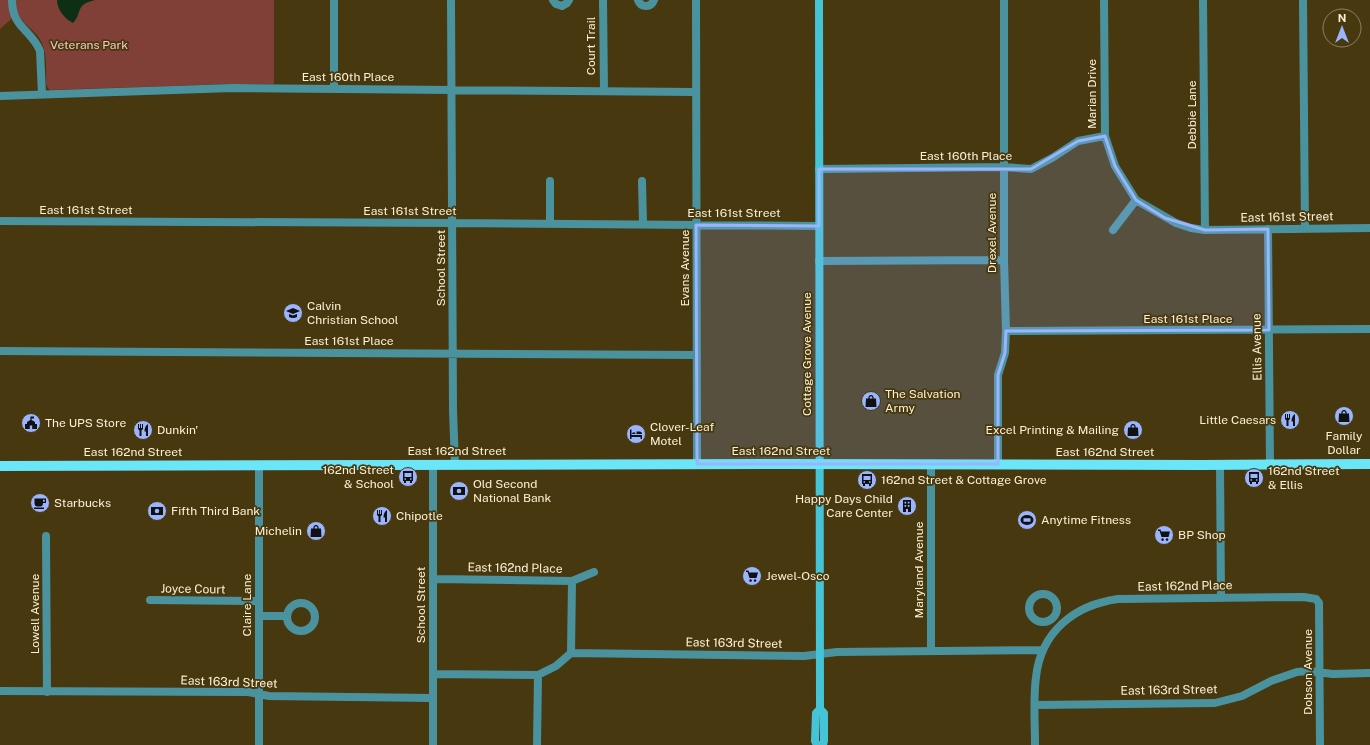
<svg xmlns="http://www.w3.org/2000/svg" width="1370" height="745" viewBox="0 0 1370 745" font-family="'Public Sans',sans-serif">
  <style>
    .green { fill: #803f37 }
    .water { fill: #0d3015 }
    .lines { fill: none; stroke-linecap: round; stroke-linejoin: round }
    .street { stroke: #4a939e; stroke-width: 8 }
    .secondary { stroke: #44c4d6; stroke-width: 8 }
    .primary { stroke: #6be6f8; stroke-width: 10 }
    .marked { fill: #9ab5fd; fill-opacity: 0.2; stroke: #9ab5fd; stroke-width: 3; stroke-linejoin: round }
    .labels { text-anchor: middle; dominant-baseline: central; stroke-width: 3.5; stroke-linejoin: round; paint-order: stroke }
    .park-label { font-size: 12px; fill: #f6c8c1; stroke: #47380f }
    .street-label { font-size: 12px; fill: #fdf1d4; stroke: #47380f }
    .poi-label { font-size: 12px; fill: #fdf1d4; stroke: #47380f; text-anchor: start }
  </style>
  <rect width="100%" height="100%" fill="#47380f"/>
  <path class="green" d="M0,0h274v84h-45l-179,6 -2,-2 -2,-4c0,-16 2,-36 -9,-49 -7,-8 -16,-13 -19,-22l-18,16z"/>
  <path class="water" d="M57,0h38c-21,5 -12,13 -22,23 -8,-4 -16,-13 -16,-23z"/>
  <g class="lines">
    <path class="street" d="M12,0c0,28 19,29 28,51l2,43
      M451,0l2,410 2,55
      M553,0l3,4 6,2 5,-3 2,-3
      M603,0l1,91
      M638,0c3,8 13,8 16,0
      M696,0l1,464
      M1104,0l1,136 10,30 21,34 40,23 15,5 14,2 165,-2
      M1203,0l2,230
      M1303,0l2,229
      M334,89v-89
      M0,96l232,-8 464,4
      M819,169l185,-2 27,2 21,-11 26,-17 27,-5
      M550,181v42
      M642,181l1,43
      M0,221l453,2 366,3
      M1268,229l2,236
      M1113,230l23,-30
      M819,261l185,-1
      M1006,331l364,-2
      M0,351l697,4
      M931,464v187
      M998,464v-89l7,-22 1,-22 -2,-71v-260
      M259,465v280
      M1220,465l1,132
      M46,536l1,156
      M433,579l139,2 22,-9
      M1029 608a14 14 0 1 1 28 0a14 14 0 1 1-28 0Z
      M150,600l109,1
      M287 617a14 14 0 1 1 28 0a14 14 0 1 1-28 0Z
      M259,616h28
      M571,653l1,-72
      M433,674l105,1 18,-9 15,-13 233,3 33,-4 206,-2
      M0,691l248,1 21,4 164,2
      M1035,705l180,-2 27,-7 29,-15 26,-9 11,-1 25,3 37,-1
      M433,745v-280
      M537,745l1,-70
      M1035,745c0,-22 -2,-46 1,-68 5,-45 38,-72 82,-78l186,-2 12,2 3,4 1,142"/>
    <path class="secondary" d="M819,0l1,709 4,4v28l-1,4
      M817,745l-2,-4 1,-28 4,-4"/>
    <path class="primary" d="M0,466l782,-2 421,1 167,-1"/>
  </g>
  <path class="marked" d="M1105,136l10,30 21,34 29,18 40,12 63,-1 1,101 -263,1 -1,22 -7,22v89h-301l-1,-239 123,1v-57h212l47,-28z"/>
  <defs>
    <g id="school-disc" transform="scale(1)"><circle r="9.5" fill="#9ab5fd" stroke="#47380f"/><path d="M0-5L7-2L0 1L-7-2ZM-4 1L0 2.5L4 1V4Q0 6-4 4Z" fill="#111"/></g>
    <g id="shop-disc" transform="scale(1)"><circle r="9.5" fill="#9ab5fd" stroke="#47380f"/><path d="M-5-2.5h2.3a2.7 3.5 0 0 1 5.4 0H5L5.5 6h-11ZM-1.5-2.5h3a1.5 2.3 0 0 0-3 0Z" fill="#111"/></g>
    <g id="restaurant-disc" transform="scale(1)"><circle r="9.5" fill="#9ab5fd" stroke="#47380f"/><path d="M-5-6h1v4h1v-4h1v4h1v-4h1v5L-1.5 .5V6h-2V.5L-5-1ZM5-6V6H3V1.5H1.5Q1.5-4 5-6Z" fill="#111"/></g>
    <g id="civic-disc" transform="scale(1)"><circle r="9.5" fill="#9ab5fd" stroke="#47380f"/><path d="M-.6-6.5H3V-4.5H.6V-3L4-1V1h2V6H-6V1h2V-1L-.6-3ZM-1.2 2.5V6h2.4V2.5Z" fill="#111"/></g>
    <g id="hotel-disc" transform="scale(1)"><circle r="9.5" fill="#9ab5fd" stroke="#47380f"/><path d="M-6-4.5h1.5V1H6V5H4.5V3h-9V5H-6ZM-4 0a1.8 1.8 0 1 1 3.6 0ZM.5 0V-2.5h3Q6-2.5 6 0Z" fill="#111"/></g>
    <g id="bus-disc" transform="scale(1)"><circle r="9.5" fill="#9ab5fd" stroke="#47380f"/><path d="M-5-6H5V4H4V6H2V4H-2V6H-4V4H-5ZM-3.5-4V0h7V-4ZM-3.5 1.2v1.5H-2V1.2ZM2 1.2v1.5H3.5V1.2Z" fill="#111"/></g>
    <g id="bank-disc" transform="scale(1)"><circle r="9.5" fill="#9ab5fd" stroke="#47380f"/><path d="M-6-4H6V4H-6ZM0-2.3a2.3 2.3 0 1 0 0 4.6a2.3 2.3 0 1 0 0-4.6Z" fill="#111"/></g>
    <g id="cafe-disc" transform="scale(1)"><circle r="9.5" fill="#9ab5fd" stroke="#47380f"/><path d="M-5.5-4.5H6V0H3Q3 3.5 0 3.5H-2.5Q-5.5 3.5-5.5 0ZM3-3.2v2h1.7v-2ZM-6 4.5H4V6H-6Z" fill="#111"/></g>
    <g id="building-disc" transform="scale(1)"><circle r="9.5" fill="#9ab5fd" stroke="#47380f"/><path d="M-4-6H4V6H1V3H-1V6H-4ZM-2.5-4.3h1.7v1.8h-1.7ZM.8-4.3h1.7v1.8H.8ZM-2.5-1h1.7V.8h-1.7ZM.8-1h1.7V.8H.8Z" fill="#111"/></g>
    <g id="stadium-disc" transform="scale(1)"><circle r="9.5" fill="#9ab5fd" stroke="#47380f"/><path d="M0-5a6.5 5 0 1 0 0 10a6.5 5 0 1 0 0-10ZM-3.5-1.8h7v3.6h-7Z" fill="#111"/></g>
    <g id="supermarket-disc" transform="scale(1)"><circle r="9.5" fill="#9ab5fd" stroke="#47380f"/><path d="M-6-5.5h2.5l.6 2H6L4.5 2H-2.5L-4.4-4H-6ZM-1.5 3.2a1.3 1.3 0 1 0 .1 0ZM3 3.2a1.3 1.3 0 1 0 .1 0Z" fill="#111"/></g>
  </defs>
  <g fill-rule="evenodd">
    <use href="#school-disc" x="293" y="313"/>
    <use href="#shop-disc" x="871" y="401"/>
    <use href="#shop-disc" x="1344" y="416"/>
    <use href="#restaurant-disc" x="1290" y="420"/>
    <use href="#civic-disc" x="31" y="423"/>
    <use href="#restaurant-disc" x="143" y="430"/>
    <use href="#shop-disc" x="1133" y="430"/>
    <use href="#hotel-disc" x="636" y="434"/>
    <use href="#bus-disc" x="408" y="477"/>
    <use href="#bus-disc" x="1254" y="478"/>
    <use href="#bus-disc" x="867" y="480"/>
    <use href="#bank-disc" x="459" y="491"/>
    <use href="#cafe-disc" x="40" y="503"/>
    <use href="#building-disc" x="907" y="506"/>
    <use href="#bank-disc" x="157" y="511"/>
    <use href="#restaurant-disc" x="382" y="516"/>
    <use href="#stadium-disc" x="1027" y="520"/>
    <use href="#shop-disc" x="316" y="531"/>
    <use href="#supermarket-disc" x="1164" y="535"/>
    <use href="#supermarket-disc" x="752" y="576"/>
  </g>
  <g class="labels">
    <g class="park-label">
      <text x="89" y="45">Veterans Park</text>
    </g>
    <g class="street-label">
      <text transform="translate(591 46) rotate(-90)">Court Trail</text>
      <text x="348" y="77">East 160th Place</text>
      <text transform="translate(1092 94) rotate(-90)">Marian Drive</text>
      <text transform="translate(1192 115) rotate(-90)">Debbie Lane</text>
      <text x="966" y="156">East 160th Place</text>
      <text x="86" y="210">East 161st Street</text>
      <text x="410" y="211">East 161st Street</text>
      <text x="734" y="213">East 161st Street</text>
      <text transform="translate(1287 217) rotate(-1)">East 161st Street</text>
      <text transform="translate(992 233) rotate(-90)">Drexel Avenue</text>
      <text transform="translate(441 268) rotate(-90)">School Street</text>
      <text transform="translate(685 268) rotate(-90)">Evans Avenue</text>
      <text x="1188" y="319">East 161st Place</text>
      <text x="349" y="341">East 161st Place</text>
      <text transform="translate(1257 347) rotate(-91)">Ellis Avenue</text>
      <text transform="translate(807 354) rotate(-90)">Cottage Grove Avenue</text>
      <text x="457" y="451">East 162nd Street</text>
      <text x="781" y="451">East 162nd Street</text>
      <text x="133" y="452">East 162nd Street</text>
      <text x="1105" y="452">East 162nd Street</text>
      <text transform="translate(515 568) rotate(1)">East 162nd Place</text>
      <text transform="translate(919 570) rotate(-90)">Maryland Avenue</text>
      <text transform="translate(1185 586) rotate(-1)">East 162nd Place</text>
      <text transform="translate(193 589) rotate(1)">Joyce Court</text>
      <text transform="translate(247 605) rotate(-90)">Claire Lane</text>
      <text transform="translate(421 605) rotate(-90)">School Street</text>
      <text transform="translate(35 614) rotate(-90)">Lowell Avenue</text>
      <text transform="translate(734 643) rotate(1)">East 163rd Street</text>
      <text transform="translate(1308 672) rotate(-90)">Dobson Avenue</text>
      <text transform="translate(229 682) rotate(2)">East 163rd Street</text>
      <text transform="translate(1169 690) rotate(-1)">East 163rd Street</text>
    </g>
    <g class="poi-label">
      <text x="307" y="306">Calvin<tspan x="307" dy="14">Christian School</tspan></text>
      <text x="885" y="394">The Salvation<tspan x="885" dy="14">Army</tspan></text>
      <text x="1276" y="420" text-anchor="end">Little Caesars</text>
      <text x="45" y="423">The UPS Store</text>
      <text x="650" y="427">Clover-Leaf<tspan x="650" dy="14">Motel</tspan></text>
      <text x="157" y="430">Dunkin'</text>
      <text x="1119" y="430" text-anchor="end">Excel Printing &amp; Mailing</text>
      <text x="1344" y="436" text-anchor="middle">Family<tspan x="1344" dy="14">Dollar</tspan></text>
      <text x="394" y="470" text-anchor="end">162nd Street<tspan x="394" dy="14">&amp; School</tspan></text>
      <text x="1268" y="471">162nd Street<tspan x="1268" dy="14">&amp; Ellis</tspan></text>
      <text x="881" y="480">162nd Street &amp; Cottage Grove</text>
      <text x="473" y="484">Old Second<tspan x="473" dy="14">National Bank</tspan></text>
      <text x="893" y="499" text-anchor="end">Happy Days Child<tspan x="893" dy="14">Care Center</tspan></text>
      <text x="54" y="503">Starbucks</text>
      <text x="171" y="511">Fifth Third Bank</text>
      <text x="396" y="516">Chipotle</text>
      <text x="1041" y="520">Anytime Fitness</text>
      <text x="302" y="531" text-anchor="end">Michelin</text>
      <text x="1178" y="535">BP Shop</text>
      <text x="766" y="576">Jewel-Osco</text>
    </g>
  </g>
  <g transform="translate(1342 28)"><circle r="19" fill="#47380f" stroke="#90825e"/>
  <path d="M0-3L7 15L0 10L-7 15Z" fill="#9ab5fd"/>
  <text y="-6" font-size="11" font-weight="bold" text-anchor="middle" fill="#fdf1d4">N</text>
  </g>
</svg>
